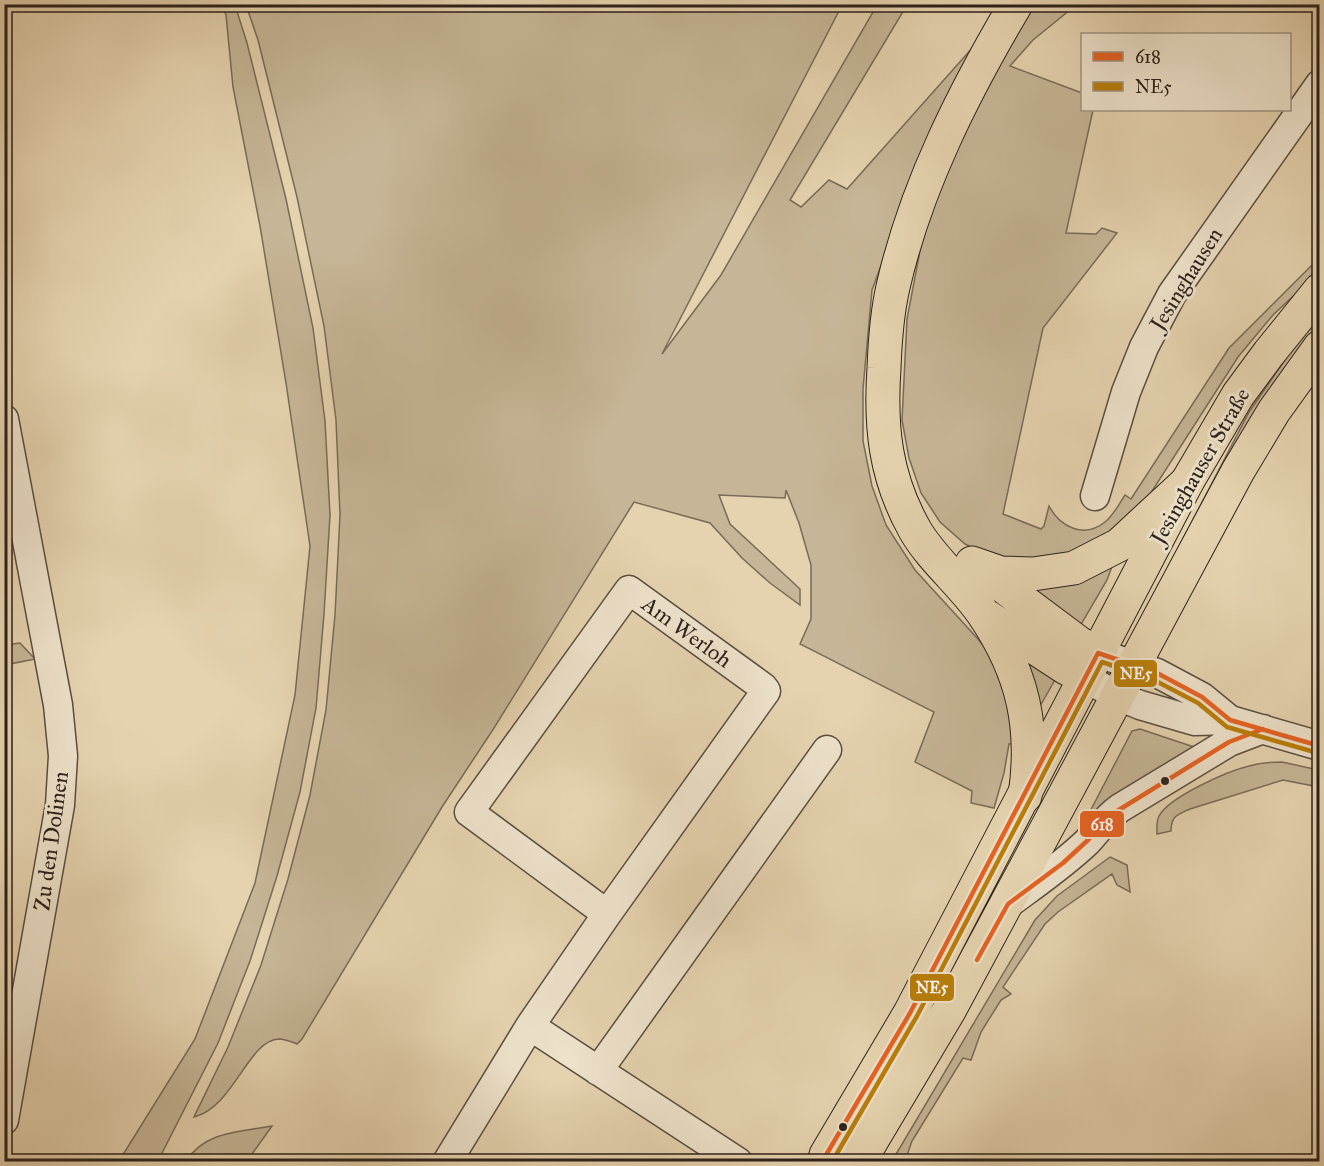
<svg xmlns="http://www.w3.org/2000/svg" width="1324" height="1166" viewBox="0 0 1324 1166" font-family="'IM FELL Great Primer',serif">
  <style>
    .green { fill: #c6b596; stroke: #796b58; stroke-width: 1.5 }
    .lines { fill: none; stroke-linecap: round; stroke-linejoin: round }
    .minor-casing { stroke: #5a4e40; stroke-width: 31 }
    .major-casing { stroke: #2c211b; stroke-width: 35 }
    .highway-casing { stroke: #2c211b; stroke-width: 35 }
    .minor { stroke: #eee2cb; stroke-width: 28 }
    .major { stroke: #e5d3af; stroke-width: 33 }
    .highway { stroke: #e5d3af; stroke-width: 33 }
    .bus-1-casing { stroke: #eee2cb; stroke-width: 9 }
    .bus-2-casing { stroke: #eee2cb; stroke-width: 9 }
    .bus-1 { stroke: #e86222; stroke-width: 4.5 }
    .bus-2 { stroke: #ba7e08; stroke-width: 4.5 }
    .bus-dot { fill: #2c211b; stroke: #eee2cb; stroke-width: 2 }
    .labels { text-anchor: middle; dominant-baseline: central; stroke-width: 6; stroke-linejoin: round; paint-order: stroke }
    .street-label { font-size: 22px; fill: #2c211b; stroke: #eee2cb }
    .line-badge { stroke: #eee2cb; stroke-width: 2 }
    .badge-label { font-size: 16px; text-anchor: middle; font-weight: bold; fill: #fff }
  </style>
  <rect width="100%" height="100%" fill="#e5d3af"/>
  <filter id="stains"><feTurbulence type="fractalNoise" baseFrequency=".00333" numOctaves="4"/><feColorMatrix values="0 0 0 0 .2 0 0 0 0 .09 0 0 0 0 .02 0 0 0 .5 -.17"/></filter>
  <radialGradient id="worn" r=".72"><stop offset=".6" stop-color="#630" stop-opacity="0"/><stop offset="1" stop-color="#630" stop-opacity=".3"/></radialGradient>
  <path class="green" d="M222,5h13l12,38 39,156 27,129 12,93 5,94 -6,99 -8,94 -16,84 -23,84 -27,85 -32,82 -60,118h-39l76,-122 60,-156 40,-188 15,-149 -24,-163 -26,-157 -27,-139 -7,-72z
    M246,5h596l-180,349 59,-79 156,-270h30l-117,195 11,7 28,-27 18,9 127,-143 -47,97 -55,147 -9,99v52l9,45 14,39 29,45 63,69 23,29 16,75 -8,1 -5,29 -10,35 -23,-5 1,-12 -57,-29 19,-50 -134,-68 11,-25v-54l-12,-42 -13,-33 -1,8 -66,-3 11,29 70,65v16l-30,-22 -28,-25 -32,-35 -76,-21 -140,226 -52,79 -140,232 -5,5c-5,-2 -12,-5 -18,-5 -31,1 -45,68 -85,78l34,-70 33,-82 27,-86 22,-84 16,-85 9,-95 5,-100 -4,-95 -12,-94 -27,-129 -39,-157z
    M1034,5h42l-43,35 -23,26 72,27v17h11l-27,123 30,1 6,-6 15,5 -74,95 -40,186 38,15 3,-3 5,-20c11,21 35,33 56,16 8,-6 14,-18 20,-27l6,4 98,-151 90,-90v14l-46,43 -35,42 -91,142 -19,22 -65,38 -70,-2 -28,-13 -25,-22 -19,-29 -12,-35 -7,-38 5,-101 16,-84 19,-56 72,-146z
    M1319,311v15l-34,49 -150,256 114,-219z
    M1113,564l-6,16 -28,48 -52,-39z
    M20,643l15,16 -30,6v-20z
    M1023,657l33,21 -17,30z
    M1140,729l57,19 -95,59 -16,12 46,-88z
    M1282,762l37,8v17l-36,-7 -93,29c-13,6 -19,7 -19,22l-14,3c0,-6 -1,-12 2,-18 10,-19 69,-45 90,-50 11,-3 22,-4 33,-4z
    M1110,857l17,8 3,27 -13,-7 -5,-11 -54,38 -13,12 -42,63 8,7 -10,6 -20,32 -10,28 -8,-2 -51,83 -7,20h-13l143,-241 22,-24z
    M272,1126l-25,35h-61c20,-30 53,-29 86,-35z"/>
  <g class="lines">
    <g class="minor-casing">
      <path id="minor" d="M4,419l54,286 5,51 -3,49 -56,315
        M1095,496l31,-104 18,-45 28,-53 148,-210
        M1098,653l59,20 45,24 28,23
        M1085,678l33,18 22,9 55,16 35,-1 90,26
        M1008,904c27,-20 55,-39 79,-62 11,-12 20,-25 33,-34l109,-66 34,-13
        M607,914l-138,-102 160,-222 134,97 3,4 -159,223 -77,112 208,136
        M598,1071l229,-321
        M447,1162l83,-136"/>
    </g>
    <g class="major-casing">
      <path id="major" d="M824,1162l2,-7 84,-142 277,-531 51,-87 31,-42 51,-63
        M859,1162l91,-153 288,-538 36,-60 46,-64"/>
    </g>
    <g class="highway-casing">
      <path id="highway" d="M1016,4c-52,88 -100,182 -123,283 -6,26 -8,54 -9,81 -4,59 1,109 31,162 17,30 50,56 69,85 39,58 51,112 41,181
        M972,563l29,10 32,1 41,-6 45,-23 68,-63
        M980,569l99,74 19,10
        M988,617l78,51 19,10"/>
    </g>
    <use href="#minor" class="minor"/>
    <use href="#major" class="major"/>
    <use href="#highway" class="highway"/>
    <g class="bus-1-casing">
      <path id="bus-1" d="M977,960l31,-56 55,-41 25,-23 21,-24 120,-74 34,-13
        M824,1162l2,-7 84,-142 188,-360 59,20 45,24 28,23 90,26"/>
    </g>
    <g class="bus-2-casing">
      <path id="bus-2" d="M832,1162l85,-146 185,-354 52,18 44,23 29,24 91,26"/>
    </g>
    <use href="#bus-1" class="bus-1"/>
    <use href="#bus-2" class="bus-2"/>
  </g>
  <g class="bus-dot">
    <circle cx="1165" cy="781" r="5"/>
    <circle cx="843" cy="1127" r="5"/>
  </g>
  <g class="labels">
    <g class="street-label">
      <text transform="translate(1186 279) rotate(-58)">Jesinghausen</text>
      <text transform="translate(1200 466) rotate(-60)">Jesinghauser Straße</text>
      <text transform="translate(687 632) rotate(36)">Am Werloh</text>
      <text transform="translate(51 841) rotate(-82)">Zu den Dolinen</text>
    </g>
  </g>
  <g class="line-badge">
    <rect x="1113" y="659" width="45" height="29" rx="6" fill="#ba7e08"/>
    <rect x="1079" y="810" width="46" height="28" rx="6" fill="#e86222"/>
    <rect x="909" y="973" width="46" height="29" rx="6" fill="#ba7e08"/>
  </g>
  <g class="badge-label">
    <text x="1136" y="679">NE5</text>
    <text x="1102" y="830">618</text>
    <text x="932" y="993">NE5</text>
  </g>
  <rect width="1324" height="1166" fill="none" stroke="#e5d3af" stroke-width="24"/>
  <rect x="6" y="6" width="1312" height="1154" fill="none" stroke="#2c211b" stroke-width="3"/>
  <rect x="12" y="12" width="1300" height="1142" fill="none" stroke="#2c211b" stroke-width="1.5"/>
  <rect x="1081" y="33" width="210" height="78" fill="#eee2cb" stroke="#a09585" stroke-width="1.5"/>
  <rect x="1093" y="52" width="30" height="9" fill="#e86222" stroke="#a09585" stroke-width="1.5"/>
  <text x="1135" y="63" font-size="18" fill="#2c211b">618</text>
  <rect x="1093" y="82" width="30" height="9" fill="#ba7e08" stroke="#a09585" stroke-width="1.5"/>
  <text x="1135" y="93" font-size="18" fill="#2c211b">NE5</text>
  <rect width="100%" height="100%" filter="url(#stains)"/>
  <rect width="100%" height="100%" fill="url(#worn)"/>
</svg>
